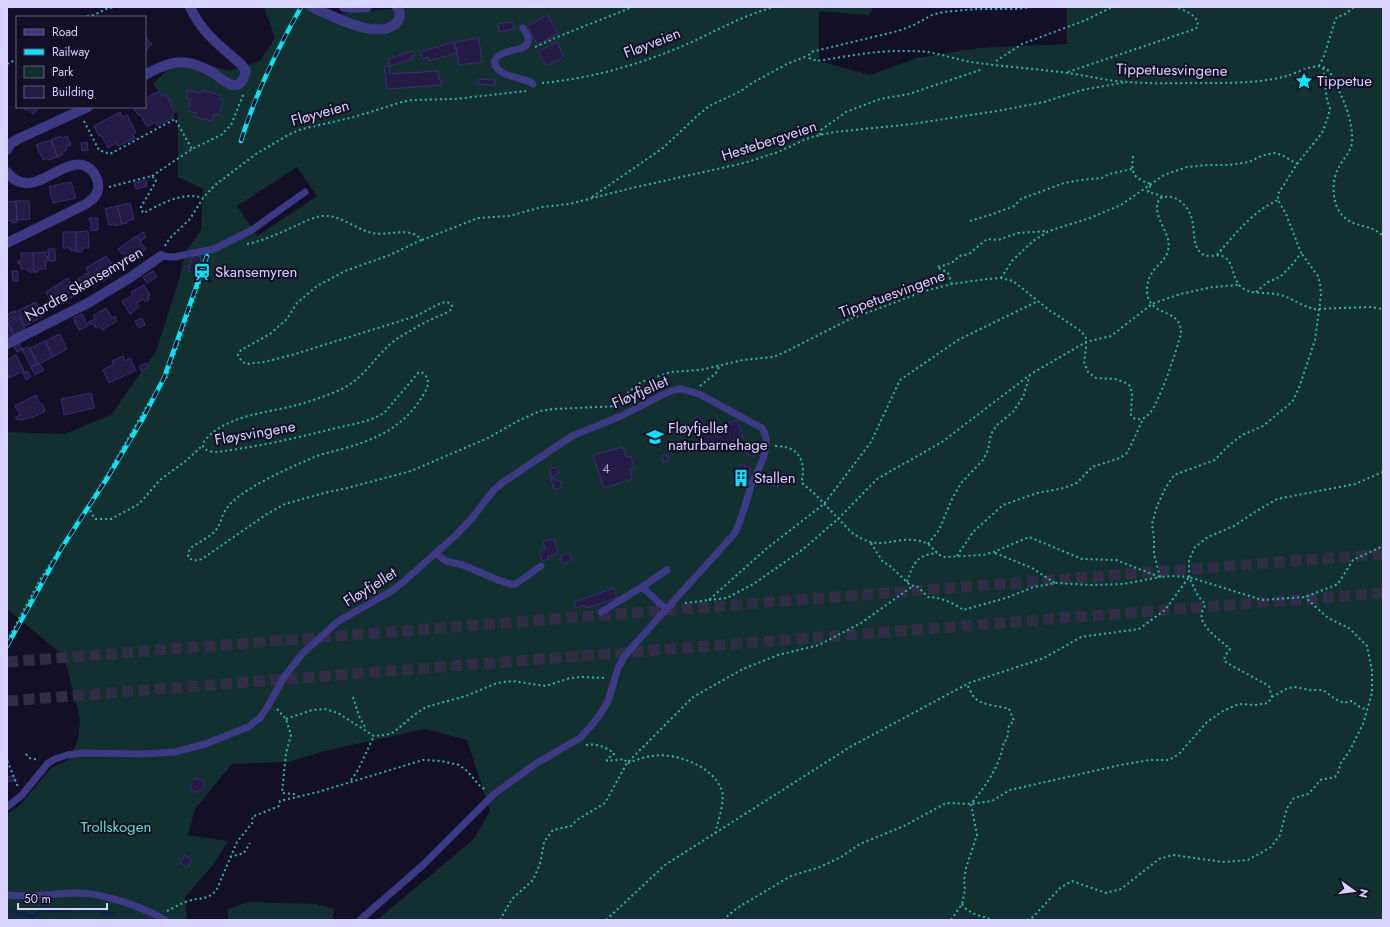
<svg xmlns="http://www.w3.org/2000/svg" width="1390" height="927" viewBox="0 0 1390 927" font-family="Jost,sans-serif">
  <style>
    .green { fill: #12302f; fill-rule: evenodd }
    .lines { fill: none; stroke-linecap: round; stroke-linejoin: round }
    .stream { stroke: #0c2248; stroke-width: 3.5 }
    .building { fill: #241b47; stroke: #3b2d73 }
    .trunk-tunnel { stroke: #312d47; stroke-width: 11; stroke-dasharray: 11 5.5; stroke-linecap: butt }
    .path { stroke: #2fb8b0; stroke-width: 2; stroke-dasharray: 2 3; stroke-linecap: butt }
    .service { stroke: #3d3a85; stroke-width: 7 }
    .minor { stroke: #3d3a85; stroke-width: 10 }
    .tertiary { stroke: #3d3a85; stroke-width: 10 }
    .rail-casing { stroke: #00e5ff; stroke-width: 4.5 }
    .rail { stroke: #130f26; stroke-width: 3; stroke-dasharray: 9; stroke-linecap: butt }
    .labels { text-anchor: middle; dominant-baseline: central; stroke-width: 4; stroke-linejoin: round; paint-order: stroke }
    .number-label { font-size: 13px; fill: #aca6d1 }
    .street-label { font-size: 15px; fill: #d9d4ff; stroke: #130f26 }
    .poi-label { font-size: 15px; fill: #d9d4ff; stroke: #130f26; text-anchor: start }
    .park-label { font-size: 15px; fill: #5fe0c0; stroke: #130f26 }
  </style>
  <rect width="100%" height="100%" fill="#130f26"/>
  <path class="green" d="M264,7h51l22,7 76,-7h461l-5,8 -50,-4v50l51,14 47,-17 61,-10 89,-4v-36l2,-1h314v913h-1006l97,-81 16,-28 -23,-71 -42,-11 -96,21 -41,12 -56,2 -37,45 -7,26 40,6 -15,24 -28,32 2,23h-180v-106l13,-9 31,-37 19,-9 8,-19 2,-21 -16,-63 -57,-47v-177l57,2 47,-19 45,-64 23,-71 6,-27 16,-23 2,-41 -25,-12v-63l-25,-30 26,-26 50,13 31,-10 15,-23zM297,167l20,29 -60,40 -20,-30z
    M249,902l66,2 20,5 -3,11h-104v-11z"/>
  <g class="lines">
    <path class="stream" d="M7,909c8,4 16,4 24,8l11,-6 17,-1 5,2 8,-3 27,1 6,4 9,-1"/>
  </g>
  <path class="building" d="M547,15l11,18 -20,12 -11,-19z
    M513,22l1,7 -15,3 -1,-8z
    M145,37l7,7 -7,7z
    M479,38l3,24 -23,3 -4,-23z
    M453,42l4,11 -28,8 -1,-4 -6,2 -2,-7z
    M557,42l7,15 -18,9 -8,-14z
    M414,51l1,4 -4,1 1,3 -22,7 -2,-7z
    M384,66h5v8l49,-3 1,9h2v5l-54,4z
    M479,79l16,1v5l-17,-1z
    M188,90l13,3 1,-3 18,5v4l3,1 -4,15 -5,-1 -2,7 -17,-4 1,-4 -8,-2 3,-11 -5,-2z
    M159,91l2,5 5,-2 9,18 -3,2 2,3 -17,9 -1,-4 -9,5 -7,-13 -2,1 -5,-8h12v-8z
    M25,107h15l-7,7 -5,-5 -2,2 -2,-3z
    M120,112l2,5 5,-2 9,17 -3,2 2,4 -17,8 -2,-3 -8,5 -7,-13 -2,1 -5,-10z
    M60,136l2,2 5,-2 4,9 -5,2 1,3 -5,2 1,2 -5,3 -7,-17z
    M51,140l7,17 -10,3 -1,-2 -4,2 -7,-15 10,-4v1z
    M87,142l1,8 -6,1 -1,-8z
    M146,180l1,6 -11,3 -2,-6z
    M71,182l5,16 -23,5 -4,-16 2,-1z
    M16,201l1,21 -5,1v-3l-5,1v-19z
    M16,201h13l1,18 -13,1z
    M130,203l4,16 -7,2v2l-5,1 -5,-18z
    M117,206l5,18 -7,2 -1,-2 -5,1 -4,-16z
    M89,218h9v12l-7,1v-10h-2z
    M88,231l1,17h-6l-1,4h-6v-20z
    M63,232h13v18l-5,1 -1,-3h-7z
    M143,232l3,5 -5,4 -4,-5z
    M136,236l10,13 -16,11 -6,-7 -2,1 -4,-5z
    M48,249h7v12h-6z
    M46,252v5l2,-1v4l-2,1v8h-8v3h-4l-1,-19z
    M21,253h12l1,19h-5l-2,-3h-6v-5h-3v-3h3z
    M193,255l8,2 -4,16 -9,-2z
    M106,256l10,14 -6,4 1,2 -9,6 -1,-2 -6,4 -9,-16z
    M12,271h6v10h-5z
    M153,271l4,6 -10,6 -4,-6z
    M87,273l2,4 -8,6 -3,-4z
    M68,278l8,17 -22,12 -8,-15z
    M144,285l6,10 -2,2 2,2 -5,3 -2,-3 -6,4 2,4 -9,7 -8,-13 11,-6 -2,-3z
    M36,302l7,14 -18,10 -8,-15z
    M106,308l6,10 3,-2 2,5 -15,9 -2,-4 -4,2 -3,-5 -3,2 -2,-3 7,-3 -2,-3z
    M15,311l2,5 -10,4v-3l3,-4z
    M82,314l6,12 -9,4 -6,-12z
    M19,317l6,12 -11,6 -6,-13z
    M142,318l3,7 -6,3 -4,-7z
    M9,325l5,10 -7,4v-13z
    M60,334l7,15 -14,8 -8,-16z
    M45,341l8,16 -15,7 -8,-16z
    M19,343l3,7 -5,2 -3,-6z
    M28,347l9,17 -6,3 -9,-18z
    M16,355l8,16 -15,7 -2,-5v-13z
    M123,356l2,5 5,-3 6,12 -27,13 -6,-13 11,-6 -2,-3z
    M146,363l2,5 -7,3 -2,-5z
    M37,364l1,1 2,-1 4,6 -9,5 -4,-8z
    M28,371l3,6 -5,3 -3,-7z
    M91,393l3,15 -30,7 -3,-16z
    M36,395l4,9 2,-1 3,7 -2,1 1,1 -13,6 -1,-1 -7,3 -1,-1 -3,1 -4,-2 5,-3 -5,-9z
    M697,416l6,5 -5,6 -6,-6z
    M737,420l6,17 -37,14 -6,-17z
    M747,444l10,6 -4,7 -10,-6z
    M623,447l3,10 5,-1 3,12 -4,1 2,10 -28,9 -11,-33z
    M662,455h6v6l-5,1z
    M739,464l12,4 -2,5h2l-5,15 -14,-5z
    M555,467l3,2 1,4 -8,5 -1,-7 1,-3z
    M773,473l8,3 -4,11 -8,-3z
    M551,478h2l1,2h4l3,2 1,4 -3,3h-3l-3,-2z
    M554,539l4,15 -10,2 1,3 -7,2 -2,-9 5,-3 -2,-8z
    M569,553l3,8 -9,3 -3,-7z
    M614,588l3,10 -31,10 -1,-3 -9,3 -2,-6z
    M13,776l2,4 -8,2v-5z
    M190 785a7 7 0 1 1 14 0a7 7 0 1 1-14 0Z
    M185,855l7,5 -5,7 -7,-4z"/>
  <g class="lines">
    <path class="trunk-tunnel" d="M7,662l1376,-108
      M7,701l1376,-108"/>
    <path class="path" d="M1032,7l-16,2h-39l-34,3 -11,3 -18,10 -16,6 -87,21 -3,4 1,2 8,3c27,-4 55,-10 82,-10 10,0 20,0 29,1 17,3 33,9 50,11 29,4 60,6 90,10 20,3 40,8 60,9 25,2 51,1 77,1 27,0 56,0 82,-7 10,-3 28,-14 38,-8 8,5 11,17 15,25 7,15 13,32 12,49 -1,10 -9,17 -13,25 -7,12 -7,31 -1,42 11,21 32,13 45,27
      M82,17l12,-2 12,-6 8,-2
      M535,47l27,-12 71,-28
      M996,61l26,-17 64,-24 26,-13
      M7,64l10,-5
      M1319,66l5,-10 11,-35 2,-4 7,-2 10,-8
      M1068,72l124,-42 6,-3c1,-12 -12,-15 -21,-20
      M542,83c53,-5 102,-20 150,-41 27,-13 53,-27 82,-35
      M84,121l15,29 11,4 65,-35 17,30
      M820,135l1,-5 25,-18 34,-13 29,-5 74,-25
      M1133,156c-2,18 0,22 18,28l-3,8 11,3 4,2
      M152,176l40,-27 29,-14 10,-10 13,-32
      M109,187l43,-11 4,4 -1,3 -14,24v3l3,3c16,-9 40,-22 59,-15
      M592,197l71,-49 35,-33 11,-9 32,-15 11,-8 35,-19 20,-8
      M970,221l23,-7 21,-8 7,-7 43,-16 17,-3 21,-2 7,-4 23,-5
      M422,240l56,-22 31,-2 33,-9 27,-3 63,-16 112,-25 34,-11 28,-13 14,-4 15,-3 77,-8 91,-14 41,-8 38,-12 45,-8
      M247,244c15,-3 31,-10 46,-17 9,-4 18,-9 28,-11 19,-2 34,13 51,17 15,4 39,-8 49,7l-31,15 -45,16 -28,15 -20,17 -10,16 -8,7 -9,8 -29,16 -3,5 4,7 5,2 17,-2 28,-7 124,-39 25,-13 5,-1 4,1 2,3c-1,3 0,3 -3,5 -6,4 -13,6 -19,9 -9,4 -18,10 -27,15 -24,13 -36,42 -61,54 -16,7 -33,13 -49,17 -28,7 -67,10 -87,33 -9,10 4,13 11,13 39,-5 80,-14 119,-24 17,-4 35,-6 49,-16l33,-39 3,-1c9,5 8,13 4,20 -19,34 -47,47 -83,57 -11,3 -22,5 -32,10 -21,9 -43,19 -62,31 -9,6 -18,12 -23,21 -4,6 -4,13 -9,19 -6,7 -17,12 -24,17l-3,4 -1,6c5,4 8,4 14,2l65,-45 18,-10 39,-11 23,-5 64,-17 77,-33 30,-17 22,-10 14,-2 66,-3
      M165,246l4,-7 21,-20 13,-21 12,-13 41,-31 34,-20 12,-5 52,-12 48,-15 10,-2 43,-1 71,-8
      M1217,255c17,-20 36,-44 61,-55
      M1001,278l11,-17 21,-20 16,-10 41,-13 31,-13 43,-30 23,-8 20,-2h22l20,-3 12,-6 13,-3 8,2 15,9
      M952,284l-4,-11 -11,-6c9,-2 16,-3 22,-11l10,-2 18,-15 11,1 20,-7 30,-2
      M1256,292l12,-10 12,-5 12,-12 9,-12 -15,-39 -8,-14v-6l19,-30 25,-31 5,-13 3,-11 -3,-9 -4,-33
      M700,386l16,-13 4,-8
      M612,406l29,-24 30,-10 29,-2 43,-10 30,-3 12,-5 63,-32 77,-29 27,-7 35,-5 14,-1 12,3 36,29 32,21 5,7v10l-2,14 4,10 8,6 19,1 11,4 4,3 2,8 -1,21 4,4c5,1 10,-1 14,-5 9,-8 29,-67 32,-81 0,-23 -24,-17 -32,-33 -2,-4 -2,-8 -2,-12 2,-21 16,-22 21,-37 5,-19 -19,-35 -8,-53 8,-2 13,-2 20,3 21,16 8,41 21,52 6,6 16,0 23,4 10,5 8,21 16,29 10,10 27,5 40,9 12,3 22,11 34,14l56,-2 13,2
      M775,446c16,0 27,6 28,24 0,5 -1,9 -1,13l14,12 35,37c29,22 41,3 69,9 13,3 14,12 23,16l40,-2 11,-3 35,-15 53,22 34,1 44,17 12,-1 17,1
      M87,507l3,2 1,4 4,6h16l28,-15 21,-24 27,-20 16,-15
      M871,543l12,19 6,3 21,20 8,2 10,10c12,0 26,6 35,13l43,-12 28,-11 22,-4 35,2 32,-1 37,-7 -6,-23v-16l-2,-14 5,-18 8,-17 9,-14 41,-15 11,-12 16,-13 21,-9 29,-24 7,-14 16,-48 6,-45 -1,-11 -2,-8 -17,-23
      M928,544l11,-14 13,-31 9,-16 22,-23 5,-10 3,-16 6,-9 16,-13 10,-15 7,-22
      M995,553l37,15 23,15
      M957,556l16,-24 30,-27 34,-12 27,-5 13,-5 15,-16 28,-9 7,-5 5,-10 11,-24
      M907,582c6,-18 9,-27 30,-29
      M709,600l18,-2 28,-15 47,-33 36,-31 39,-40 65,-37 89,-68 55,-32 25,-6 41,-32 28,-10 33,-7 26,-2
      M685,603l24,-3 57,-51 58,-45 47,-62 29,-62 58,-40 80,-39
      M7,641l33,-61 64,-100 59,-102 3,1 36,-102
      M353,697l6,19 7,13
      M1272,697l16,-9 7,-1 15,3h13l12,9 9,4 7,-2 3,1 2,3 11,5
      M277,709l9,10 5,16 -5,18 -4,40 12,1 3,3
      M286,719l26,-9 13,-1 13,4 36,23 12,-1 8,-3 20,-17 12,-8 40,-11 31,-13 15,-2 34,5 24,-8 13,-1 23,1
      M7,741v19l11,27
      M586,745c10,-2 19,2 28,8v1l-7,5v2l17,-2 3,4
      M26,754l3,4 10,2
      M628,763c8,-3 16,-6 24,-7 23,-4 62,10 70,35 3,10 -4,31 -7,42
      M351,780l7,-10 16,-34
      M230,857l14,-4 6,-10
      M962,904c6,10 20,12 31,16
      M167,911c6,-3 13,-7 21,-10 12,-4 20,0 29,-12l20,-47 16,-20 -1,-5 27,-11 1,-5 38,-9 105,-32 18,1 18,4 8,6 14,16 5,3
      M500,920l12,-21 21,-19 7,-16 4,-22 9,-12 18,-4 6,-6 28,-17 22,-40 66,-66 50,-28 35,-14 41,-10 42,-22 52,-37
      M606,920l59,-55 185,-118 119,-64 75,-25 37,-21 58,-8 26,-19 24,-33 73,23 43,-3 33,-13 15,-24 30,-14
      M723,920l14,-12 54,-32 29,-9 21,-10 19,-13 44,-18 42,-23 25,1 21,-3 18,-11 110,-25 30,-5h19l10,-6 28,-32 16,-11 16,-7 17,1 12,-2 4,-6 -3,-11 -42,-23 -3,-3 1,-4 5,-7c-7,-7 -32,-23 -28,-36 0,-3 3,-6 3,-9l-7,-8 -9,-19v-17l6,-13 13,-10 26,-11 21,-14 22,-13 78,-15 28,-12
      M951,920l11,-16 3,-14 -1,-10 2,-12 11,-33 -6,-31c16,-20 29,-38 33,-63l3,-1 2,-15 5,-4 -5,-12c-9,-3 -27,-4 -33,-10 -4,-3 -6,-10 -9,-14
      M1027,920l6,-3 27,-29 12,-7 34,12 15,-4 38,-30 14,-4 50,7 25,-2 23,-13 9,-12 7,-27 7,-10 14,-4 6,-6 6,-8 15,-3 4,-6 1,-7 9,-12 14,-28 9,-31v-22l-5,-25 -18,-18 -21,-10 -23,-21"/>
    <path class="service" d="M523,28c2,3 5,7 5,11 2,15 -28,7 -34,23 4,17 27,13 39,22
      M161,256l13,1 40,-8 38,-19 53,-38
      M436,554l10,7 17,4 35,15 16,5 27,-19
      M642,587l25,-17
      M601,612l41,-25 24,22
      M7,807l15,-12 26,-32 7,-4 12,-4 15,-2 62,1 31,-2 30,-8 43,-17 12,-9 8,-12 16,-29 18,-23 35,-32 53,-30 12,-9 55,-49 14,-15 23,-29 8,-7 70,-47 49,-20 47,-24 7,-2 5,-1 9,2 10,3 63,34c4,6 5,11 4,18 -1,14 -10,27 -15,40 -5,16 -9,32 -16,47l-101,112 -10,12 -6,11 -10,33 -7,12 -9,12 -12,13 -43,25 -43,31 -71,71 -63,55
      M7,895c24,3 47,-2 71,-2 25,0 65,14 87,27"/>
    <path class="minor" d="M7,344l81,-41 43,-26 30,-21"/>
    <path class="tertiary" d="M312,7c20,9 64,33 83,17 6,-5 6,-11 2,-17
      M344,7l8,1 15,-1
      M145,75c12,-7 29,-15 44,-12 7,1 17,6 23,9 12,8 27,26 34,-1l-5,-7c-20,-17 -40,-32 -51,-57
      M7,150l3,-6 8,-5 70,-32
      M7,172c5,7 13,11 21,11 19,1 47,-33 65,-11 4,5 6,10 5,17 -1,8 -8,12 -14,16l-77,38"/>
    <g class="rail-casing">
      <path id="rail" d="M241,141c14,-47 36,-91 60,-134
        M7,646l54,-97 45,-69 36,-60 22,-42 43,-122"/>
    </g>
    <use href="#rail" class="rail"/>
  </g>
  <defs>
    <g id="sight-bare" transform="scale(1.38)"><path d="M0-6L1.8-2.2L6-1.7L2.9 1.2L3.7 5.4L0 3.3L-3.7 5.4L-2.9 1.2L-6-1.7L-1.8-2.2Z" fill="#00e5ff" stroke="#130f26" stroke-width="2.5" paint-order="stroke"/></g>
    <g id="station-bare" transform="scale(1.38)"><path d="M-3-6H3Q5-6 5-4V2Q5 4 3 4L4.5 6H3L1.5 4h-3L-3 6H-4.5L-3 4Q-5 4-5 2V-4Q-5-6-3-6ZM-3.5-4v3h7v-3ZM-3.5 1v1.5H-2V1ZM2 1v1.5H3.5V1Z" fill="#00e5ff" stroke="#130f26" stroke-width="2.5" paint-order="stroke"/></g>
    <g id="school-bare" transform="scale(1.38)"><path d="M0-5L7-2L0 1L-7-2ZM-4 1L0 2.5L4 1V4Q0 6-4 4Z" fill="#00e5ff" stroke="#130f26" stroke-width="2.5" paint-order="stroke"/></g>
    <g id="building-bare" transform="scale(1.38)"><path d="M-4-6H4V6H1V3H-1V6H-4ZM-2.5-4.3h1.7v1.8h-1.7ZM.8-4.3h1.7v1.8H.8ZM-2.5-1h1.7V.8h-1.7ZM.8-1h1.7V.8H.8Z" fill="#00e5ff" stroke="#130f26" stroke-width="2.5" paint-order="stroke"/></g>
  </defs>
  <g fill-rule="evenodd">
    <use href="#sight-bare" x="1304" y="81"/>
    <use href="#station-bare" x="202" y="272"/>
    <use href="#school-bare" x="655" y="437"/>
    <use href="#building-bare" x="741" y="478"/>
  </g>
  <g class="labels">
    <g class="number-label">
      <text x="606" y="468">4</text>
    </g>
    <g class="street-label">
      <text transform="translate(652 43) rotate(-21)">Fløyveien</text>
      <text transform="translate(1172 70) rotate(1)">Tippetuesvingene</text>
      <text transform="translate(320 113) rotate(-16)">Fløyveien</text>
      <text transform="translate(769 141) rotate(-18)">Hestebergveien</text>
      <text transform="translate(84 284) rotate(-30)">Nordre Skansemyren</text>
      <text transform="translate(892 294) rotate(-20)">Tippetuesvingene</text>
      <text transform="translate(640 392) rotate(-24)">Fløyfjellet</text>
      <text transform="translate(255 433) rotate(-10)">Fløysvingene</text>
      <text transform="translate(370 587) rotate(-32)">Fløyfjellet</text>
    </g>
    <g class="poi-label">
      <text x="1317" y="81">Tippetue</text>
      <text x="215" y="272">Skansemyren</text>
      <text x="668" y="428">Fløyfjellet<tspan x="668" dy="17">naturbarnehage</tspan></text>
      <text x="754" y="478">Stallen</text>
    </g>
    <g class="park-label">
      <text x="116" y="827">Trollskogen</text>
    </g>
  </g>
  <rect width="1390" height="927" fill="none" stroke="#d9d4ff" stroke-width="16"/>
  <rect x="16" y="16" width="130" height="92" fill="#130f26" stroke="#625e7d"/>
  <rect x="24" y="29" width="20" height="6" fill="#3d3a85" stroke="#625e7d"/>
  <text x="52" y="36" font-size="12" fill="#d9d4ff">Road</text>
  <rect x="24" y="49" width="20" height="6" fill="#00e5ff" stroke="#625e7d"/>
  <text x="52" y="56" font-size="12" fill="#d9d4ff">Railway</text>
  <rect x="24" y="66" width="20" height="12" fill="#12302f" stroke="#625e7d"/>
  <text x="52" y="76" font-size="12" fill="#d9d4ff">Park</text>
  <rect x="24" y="86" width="20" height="12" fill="#241b47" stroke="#625e7d"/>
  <text x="52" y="96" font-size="12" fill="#d9d4ff">Building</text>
  <g transform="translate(1354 891) rotate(104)" stroke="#130f26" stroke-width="3" paint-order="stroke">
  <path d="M0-3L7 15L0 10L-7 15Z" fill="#d9d4ff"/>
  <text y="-6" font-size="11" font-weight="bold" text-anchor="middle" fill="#d9d4ff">N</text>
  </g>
  <path d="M18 903v6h89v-6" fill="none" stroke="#d9d4ff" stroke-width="2"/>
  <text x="24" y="903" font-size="12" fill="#d9d4ff" stroke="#130f26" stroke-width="3" paint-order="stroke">50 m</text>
</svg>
